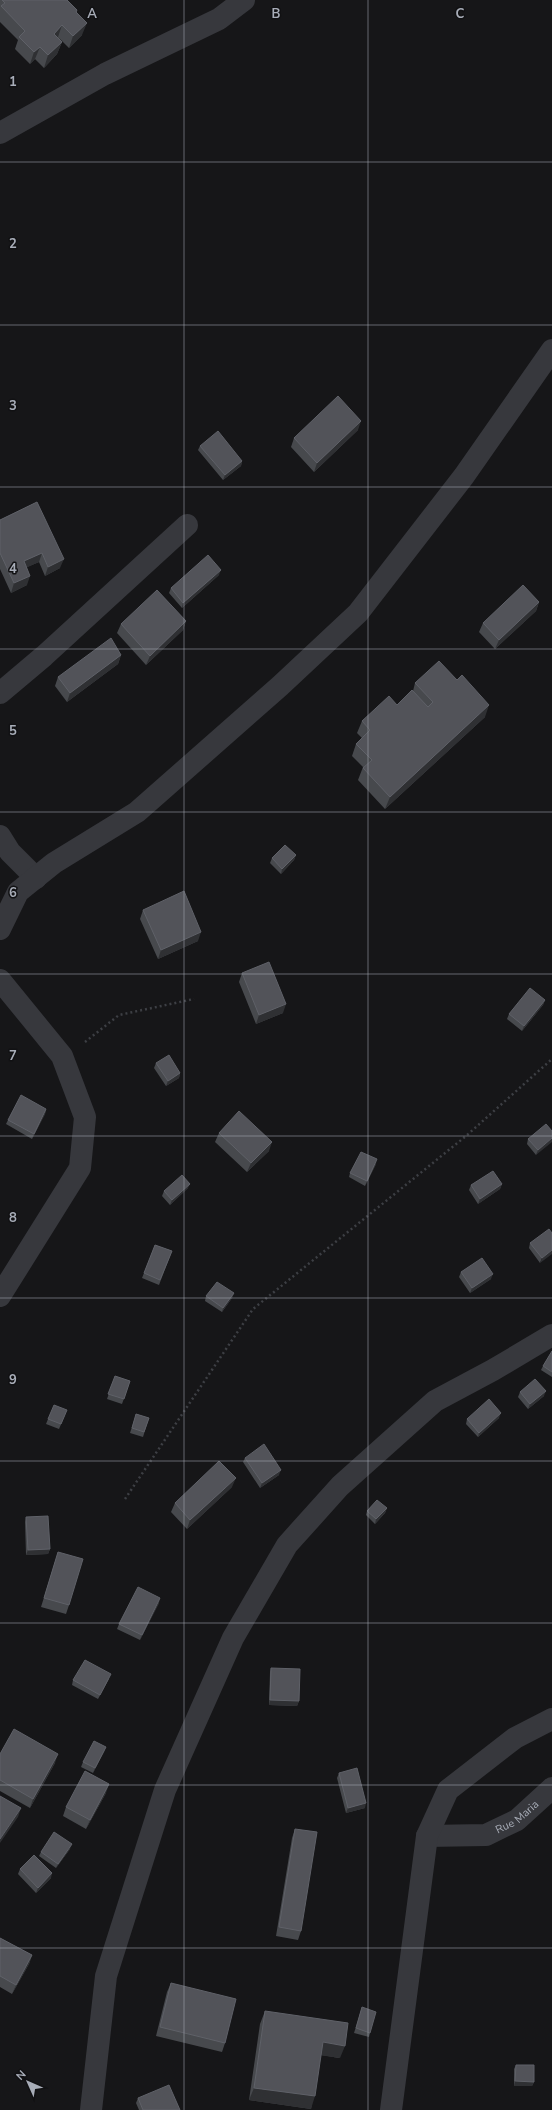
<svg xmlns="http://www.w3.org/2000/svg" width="552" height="2110" viewBox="0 0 552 2110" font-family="'Nunito Sans',sans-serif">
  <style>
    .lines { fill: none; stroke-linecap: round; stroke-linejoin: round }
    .path { stroke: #3d3f44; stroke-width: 2.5; stroke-dasharray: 2 3; stroke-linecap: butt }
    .minor { stroke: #37383d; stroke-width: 22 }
    .wall { fill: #47494d }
    .shaded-wall { fill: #2f3033 }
    .building { fill: #525359; stroke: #5f6168 }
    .grid { fill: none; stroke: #a8adb8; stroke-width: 1; stroke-opacity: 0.55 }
    .labels { text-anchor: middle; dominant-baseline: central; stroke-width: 3; stroke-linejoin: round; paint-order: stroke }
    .street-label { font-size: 11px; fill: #a8adb8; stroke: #111113 }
    .grid-label { font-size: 13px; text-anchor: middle; font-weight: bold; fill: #a8adb8; stroke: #111113; stroke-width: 3; stroke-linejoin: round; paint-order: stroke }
  </style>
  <rect width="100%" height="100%" fill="#161618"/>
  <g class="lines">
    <path class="path" d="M85,1042l34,-27 75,-16
      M125,1499l128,-190 213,-173 86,-77"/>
    <g class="minor">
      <path d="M0,133l105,-59 114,-55 25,-19"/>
      <path d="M0,693l44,-37 143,-131"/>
      <path d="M0,836l10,16 26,26"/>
      <path d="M0,929l18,-37 36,-29 83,-51 143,-126 78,-73 106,-137 88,-126"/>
      <path d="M0,980l62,76 23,61 -5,51 -80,128"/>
      <path id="s1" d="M427,1836l59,-1 31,-15 35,-32"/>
      <path d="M91,2110l15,-134 59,-186 68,-152 54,-93 53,-59 95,-85 58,-31 59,-35"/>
      <path d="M391,2110l36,-274 21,-46 67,-52 37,-19"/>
    </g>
  </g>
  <path class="wall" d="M0,0h67l10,10v2l5,23 -13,13 -11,-11 4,5 -5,12 -13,14 -9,-9 -5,5 -15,-15 3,-9 -18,-18z
    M358,430l-44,42 -23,-25 3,-9z
    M200,446l42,15 -1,5 -18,14 -25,-30z
    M37,502l23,66 -15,8 -6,-14 -12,5v18l-16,8 -11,-24v-49z
    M219,575l-37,33 -13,-15 2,-5z
    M539,602l-3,9 -41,38 -16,-17 4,-9z
    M186,621l-3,9 -37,35 -29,-32 4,-9z
    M121,655l-3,9 -51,38 -12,-16 3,-9z
    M415,683l70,34 -100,92 -27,-29 5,-13 -11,-11 4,-12 6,-6 -5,-5 5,-12 35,-16 16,-14z
    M296,855l-2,5 -13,14 -11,-11 2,-5z
    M143,910l55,31 -40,18 -18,-40z
    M242,973l41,40 -27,11 -17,-42z
    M545,1000l-2,5 -21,26 -15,-12 2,-5z
    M156,1063l24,10 -1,5 -13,8 -12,-18z
    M46,1109l-1,5 -13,25 -26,-15 2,-4z
    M552,1131l-16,24 -9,-11 1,-5z
    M219,1133l50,18 -22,21 -32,-30z
    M376,1164l-11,22 -16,-9 1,-4z
    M502,1184l-2,5 -22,15 -9,-14 2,-5z
    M188,1188l-18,17 -8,-9 2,-5z
    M552,1233l-12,30 -11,-15 1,-5z
    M155,1245l17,6 -13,34 -17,-7z
    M461,1272l30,7 -21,14 -11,-16z
    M234,1293l-2,5 -10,14 -17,-11 1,-5z
    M552,1351v26l-11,-7 2,-4z
    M115,1376l15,5 -8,23 -15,-5z
    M520,1392l24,4 -16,13 -10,-12z
    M136,1414l13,4 -6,19 -13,-4z
    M65,1415l-6,14 -13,-5 2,-5z
    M499,1418l-21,19 -12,-13 1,-5z
    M245,1458l34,17 -19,13 -17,-26z
    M232,1487l-45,42 -16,-17 4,-9z
    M387,1508l-2,5 -10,11 -9,-9 1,-4z
    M26,1517l24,32 -2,5 -22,1 -1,-33z
    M58,1552l11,53 -3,9 -25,-7z
    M159,1603l-19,37 -23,-11 2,-5z
    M271,1668l28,33 -2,5 -28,-1 1,-33z
    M109,1679l-11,20 -26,-14 1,-5z
    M106,1747l-2,5 -11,21 -12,-6 2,-5z
    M0,1754l55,9 -25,45 -30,-17z
    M339,1773l26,35 -19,5 -9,-35z
    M106,1793l-20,36 -23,-13 3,-9z
    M295,1829l6,102 -3,9 -22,-4 16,-98z
    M70,1849l-14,19 -17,-12 2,-4z
    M20,1869l31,9 -15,15 -18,-19z
    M0,1938l32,17 -3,9 -17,30 -12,-7z
    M171,1983l54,60 -3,9 -66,-16 11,-44z
    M362,2007l8,26 -1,4 -15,-4z
    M265,2011l75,47 -19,-3 -10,54 -62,-9 11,-76z
    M516,2065l18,17 -2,4h-18v-17z
    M138,2098l42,12h-41l-3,-7z"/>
  <path class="shaded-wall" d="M87,23l-5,12 -13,13 4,-12z
    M62,25l-4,12 -9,9 5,-12z
    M62,42l-5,12 -13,14 4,-13z
    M40,47l-5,12 -5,5 4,-12z
    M361,421l-3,9 -44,42 3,-9z
    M242,461l-1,5 -18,14 2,-5z
    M42,553l-3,9 -18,8 3,-9z
    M64,559l-4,9 -15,8 3,-9z
    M221,570l-2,5 -37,33 1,-5z
    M30,576l-3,9 -16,8 3,-10z
    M539,602l-3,9 -41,38 4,-9z
    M186,621l-3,9 -37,35 4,-9z
    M121,655l-3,9 -51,38 3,-9z
    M489,705l-4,12 -100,92 5,-12z
    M296,855l-2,5 -13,14 1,-5z
    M201,932l-3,9 -40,18 3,-9z
    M545,1000l-2,5 -21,26 2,-5z
    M286,1004l-3,9 -27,11 3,-9z
    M180,1073l-1,5 -13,8 2,-5z
    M46,1109l-1,5 -13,25 2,-5z
    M552,1138v4l-16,13 2,-5z
    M272,1142l-3,9 -22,21 4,-9z
    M377,1159l-1,5 -11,22 2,-5z
    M190,1184l-2,4 -18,17 2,-5z
    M502,1184l-2,5 -22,15 2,-5z
    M552,1250v4l-12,9 2,-5z
    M493,1274l-2,5 -21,14 2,-5z
    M234,1293l-2,5 -10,14 1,-4z
    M546,1391l-2,5 -16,13 2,-5z
    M501,1413l-2,5 -21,19 1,-4z
    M281,1470l-2,5 -19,13 2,-5z
    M236,1478l-4,9 -45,42 3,-9z
    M387,1508l-2,5 -10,11 1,-5z
    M50,1549l-2,5 -22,1 2,-5z
    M160,1598l-1,5 -19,37 2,-5z
    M270,1700l29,1 -2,5 -28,-1z
    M106,1747l-2,5 -11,21 2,-5z
    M58,1754l-3,9 -25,45 3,-9z
    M109,1784l-3,9 -20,36 4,-9z
    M366,1803l-1,5 -19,5 2,-5z
    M21,1808l-3,9 -18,26v-4z
    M72,1844l-2,5 -14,19 2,-4z
    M52,1873l-1,5 -15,15 2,-5z
    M32,1955l-3,9 -17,30 4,-9z
    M323,2042l22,4 -5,12 -21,-3z
    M515,2081l19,1 -2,4h-18z
    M254,2088l61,8 -4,13 -62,-9z"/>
  <path class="building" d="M2,0h65l10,10 -1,2 11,11 -14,13 -11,-11 -8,9 8,8 -14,13 -8,-8 -6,5 -15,-15 6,-6 -24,-25 4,-3z
    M338,396l23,25 -44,42 -23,-25z
    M218,431l24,30 -17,14 -25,-29z
    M37,502l27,57 -16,8 -6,-14 -18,8 6,15 -16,7 -14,-30v-33z
    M208,555l13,15 -38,33 -12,-15z
    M523,585l16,17 -40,38 -16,-17z
    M157,590l29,31 -36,35 -29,-32z
    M111,638l10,17 -51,38 -12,-16z
    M439,661l18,19 5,-5 27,30 -99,92 -27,-29 9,-8 -16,-16 14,-14 -8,-9 27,-25 8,9 15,-15 16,17 5,-5 -18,-19z
    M285,845l11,10 -14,14 -10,-11z
    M184,891l17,41 -40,18 -18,-40z
    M269,962l17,42 -27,11 -17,-42z
    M530,988l15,12 -21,26 -15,-12z
    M169,1055l11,18 -12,8 -12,-18z
    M21,1095l25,14 -12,25 -26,-14z
    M239,1111l33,31 -21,21 -32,-30z
    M546,1124l6,7v7l-14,12 -10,-11z
    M361,1152l16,7 -10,22 -17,-8z
    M493,1171l9,13 -22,15 -9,-14z
    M182,1175l8,9 -18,16 -8,-9z
    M549,1229l3,4v17l-10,8 -12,-15z
    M155,1245l17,6 -12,29 -16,-7z
    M482,1258l11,16 -21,14 -11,-16z
    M217,1282l17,11 -11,15 -17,-12z
    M552,1351v21l-9,-6z
    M115,1376l15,5 -6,18 -16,-5z
    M535,1379l11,12 -16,13 -10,-12z
    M489,1399l12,14 -22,20 -12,-14z
    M54,1405l13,5 -6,14 -13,-5z
    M136,1414l13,4 -5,14 -12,-4z
    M264,1444l17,26 -19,13 -17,-25z
    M219,1461l17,17 -46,42 -15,-17z
    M377,1500l10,8 -11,11 -9,-8z
    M48,1516l2,33 -22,1 -2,-33z
    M58,1552l25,7 -14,46 -25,-7z
    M138,1587l22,11 -18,37 -23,-11z
    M85,1660l26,14 -11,21 -27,-15z
    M271,1668l29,1 -1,32 -29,-1z
    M14,1729l44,25 -25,45 -33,-19v-26z
    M94,1741l12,6 -11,21 -12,-6z
    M357,1768l9,35 -18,5 -9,-35z
    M85,1771l24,13 -19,36 -24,-13z
    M0,1796l21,12 -21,31z
    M295,1829l22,3 -16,99 -22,-4z
    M54,1832l18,12 -14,20 -17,-12z
    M34,1855l18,18 -14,15 -18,-19z
    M0,1938l32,17 -16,30 -16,-9z
    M171,1983l65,16 -11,44 -65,-16z
    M362,2007l14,5 -6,21 -14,-5z
    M265,2011l83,12 -3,23 -22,-4 -8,54 -61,-8z
    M516,2065h18v17l-19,-1z
    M169,2085l11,25h-37l-5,-12z"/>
  <path class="grid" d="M184,0v2110M368,0v2110M0,162h552M0,325h552M0,487h552M0,649h552M0,812h552M0,974h552M0,1136h552M0,1298h552M0,1461h552M0,1623h552M0,1785h552M0,1948h552"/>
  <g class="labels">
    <g class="street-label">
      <text stroke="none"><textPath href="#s1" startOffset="95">Rue Maria</textPath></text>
    </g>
  </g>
  <g class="grid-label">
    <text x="92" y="18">A</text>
    <text x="276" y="18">B</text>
    <text x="460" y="18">C</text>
    <text x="13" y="86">1</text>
    <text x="13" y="248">2</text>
    <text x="13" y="410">3</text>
    <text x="13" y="573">4</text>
    <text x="13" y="735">5</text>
    <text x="13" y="897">6</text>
    <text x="13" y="1060">7</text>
    <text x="13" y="1222">8</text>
    <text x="13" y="1384">9</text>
  </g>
  <g transform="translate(28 2082) rotate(315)" stroke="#111113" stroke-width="3" paint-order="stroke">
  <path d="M0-3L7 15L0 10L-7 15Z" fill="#a8adb8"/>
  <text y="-6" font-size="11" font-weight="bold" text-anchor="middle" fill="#a8adb8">N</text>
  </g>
</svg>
